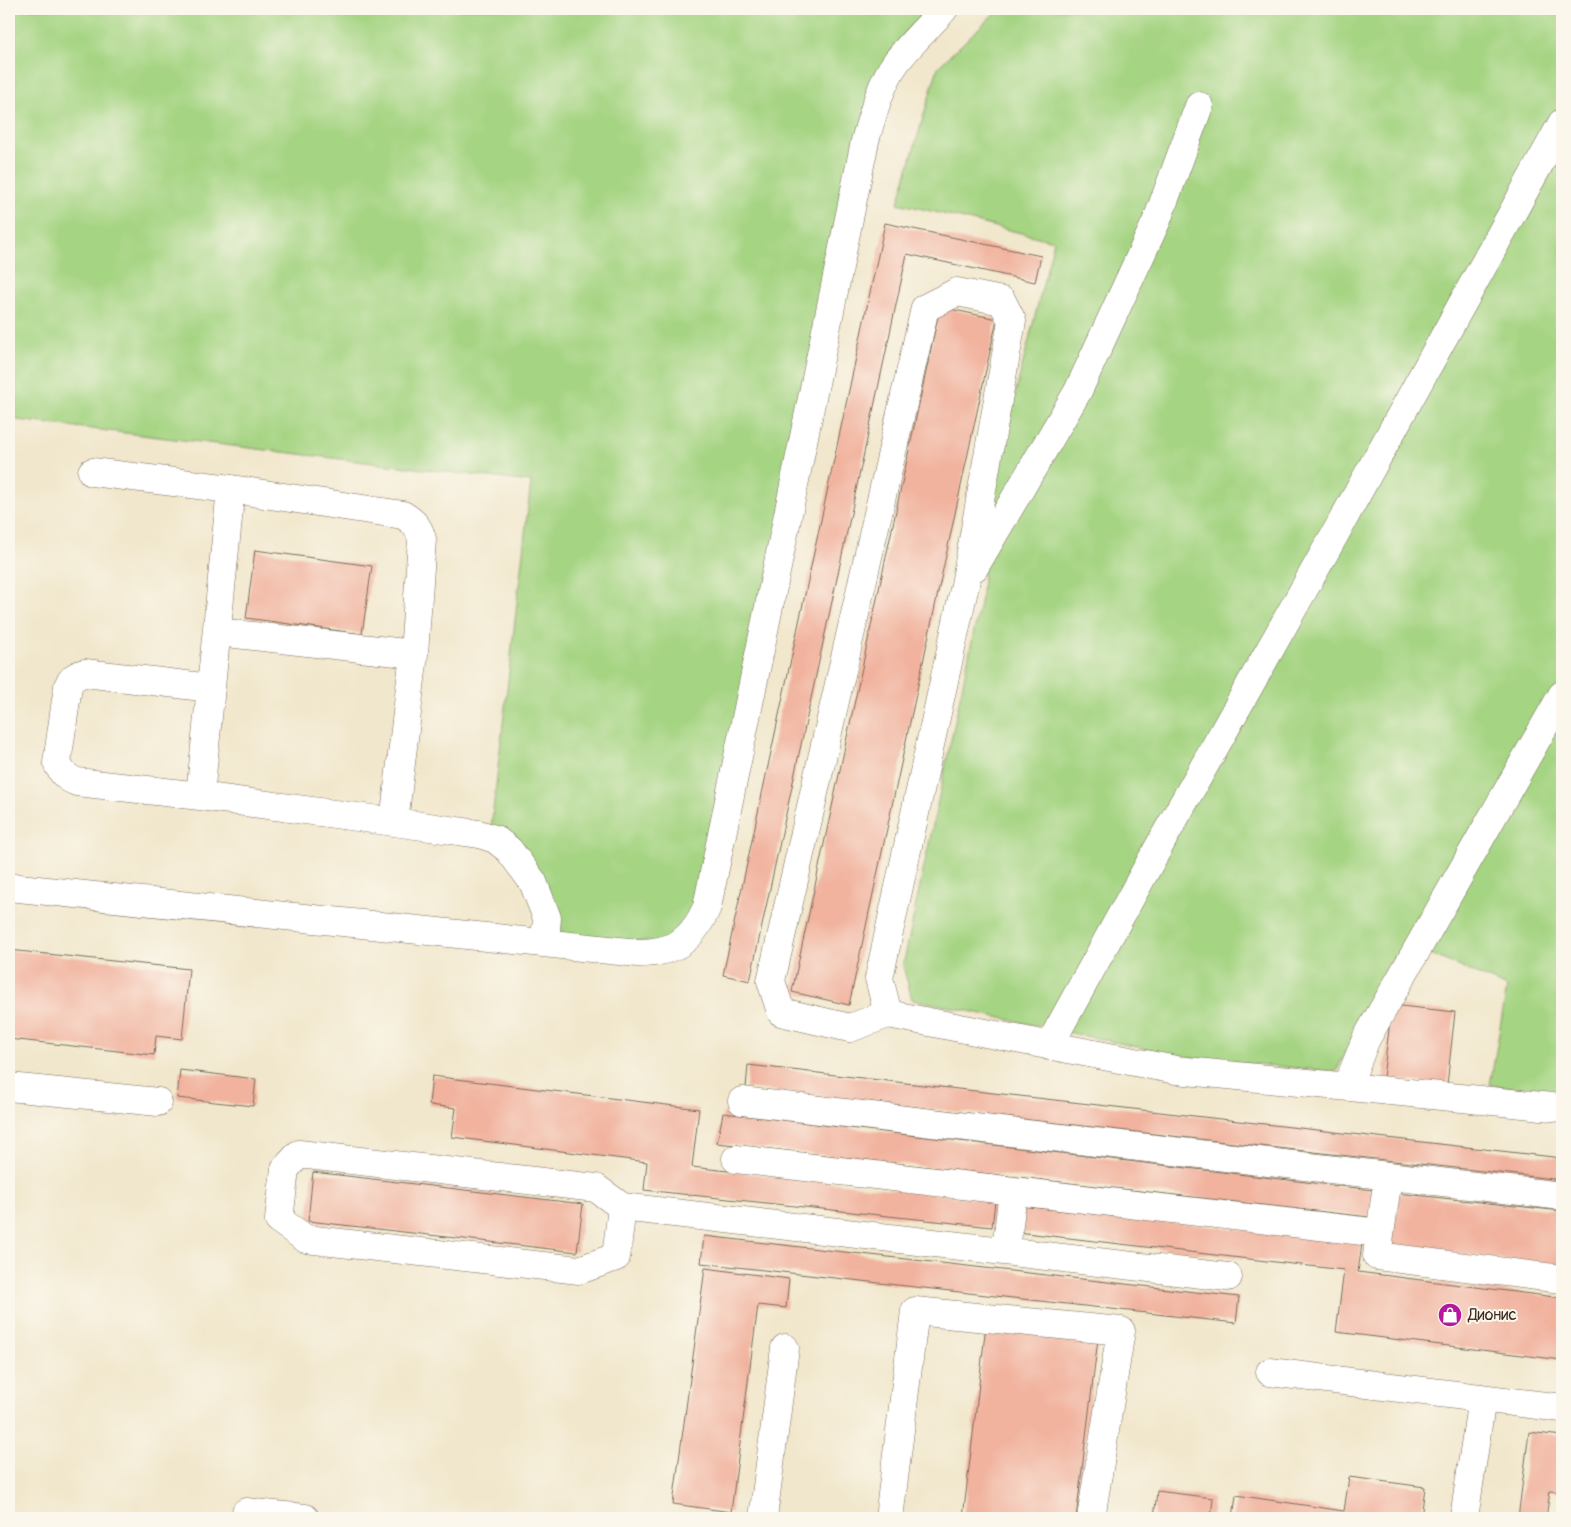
<svg xmlns="http://www.w3.org/2000/svg" width="1571" height="1527" viewBox="0 0 1571 1527" font-family="Pangolin,sans-serif">
  <style>
    .green { fill: #a5d482; stroke: #707f50 }
    .building { fill: #f1b29e }
    .lines { fill: none; stroke-linecap: round; stroke-linejoin: round }
    .minor-casing { stroke: #7b6c5b; stroke-width: 29 }
    .minor { stroke: #fff; stroke-width: 28 }
    .labels { text-anchor: middle; dominant-baseline: central; stroke-width: 4; stroke-linejoin: round; paint-order: stroke }
    .poi-label { font-size: 16px; fill: #3b2a1e; stroke: #fbf7ec; text-anchor: start }
  </style>
  <rect width="100%" height="100%" fill="#fbf7ec"/>
  <filter id="ink" filterUnits="userSpaceOnUse"><feTurbulence type="fractalNoise" baseFrequency=".02" numOctaves="2"/><feDisplacementMap in="SourceGraphic" scale="10" xChannelSelector="R" yChannelSelector="G"/><feConvolveMatrix kernelMatrix="1 2 1 2 8 2 1 2 1" color-interpolation-filters="sRGB"/></filter>
  <filter id="wash" filterUnits="userSpaceOnUse"><feTurbulence type="fractalNoise" baseFrequency=".0096" numOctaves="4" result="noise"/><feDisplacementMap in="SourceGraphic" scale="20" xChannelSelector="R" yChannelSelector="G"/><feGaussianBlur stdDeviation="1.12" result="paint"/><feColorMatrix in="noise" values="0 0 0 0 0 0 0 0 0 0 0 0 0 0 0 0 0 1.4 0 .05"/><feComposite in="paint" operator="in"/></filter>
  <g filter="url(#wash)">
    <rect width="100%" height="100%" fill="#f1e7cc"/>
    <path class="green" d="M9,9h918l-49,78 -187,833 -30,22 -98,-4 -6,-30 -66,-80 40,-346 -522,-63z
      M999,9h563v1085l-72,-9 17,-98 -100,-43 -52,89 -19,39 -152,-15 -272,-58 -9,-33 79,-372 5,-89 67,-264 -156,-38 40,-136z"/>
    <g id="blocks">
      <path class="building" d="M885,223l156,33 -6,26 -128,-28 -157,727 -27,-6z
        M940,307l57,12 -148,686 -57,-13z
        M255,550l117,16 -10,68 -116,-16z
        M9,950l180,19 -7,70 -26,-3 -2,19 -145,-16z
        M1392,1005l63,7 -8,73 -64,-7z
        M748,1065l814,93v22l-816,-92z
        M180,1070l76,9 -3,27 -76,-8z
        M432,1076l267,33 -7,58 303,34 -3,26 -348,-37 3,-28 -195,-25 4,-29 -27,-3z
        M723,1113l650,77 -4,27 -652,-74z
        M313,1172l270,32 -6,48 -269,-31z
        M1396,1193l166,18v55l-172,-20z
        M1020,1206l226,24 116,14 -4,28 204,26v62l-226,-28 8,-62 -327,-38z
        M704,1236l535,61 -3,26 -535,-60z
        M705,1268l84,11 -3,29 -28,-3 -27,207 -58,-8z
        M986,1325l112,14 -22,179h-113z
        M1529,1432l33,4v56l-12,-1 -4,27h-28z
        M1349,1477l76,10 -4,31h-188l3,-23 108,16z
        M1157,1491l56,7 -2,20h-57z"/>
    </g>
  </g>
  <g filter="url(#ink)">
    <use href="#blocks" fill-opacity="0" stroke="#7b6c5b" stroke-width="1"/>
    <g class="lines">
      <g class="minor-casing">
        <path id="minor" d="M92,472l139,17 172,26c11,7 16,12 19,24l-8,115 -20,168
          M974,568l104,-177 79,-171 42,-114
          M217,632l197,22
          M211,688l-126,-15c-9,2 -13,5 -17,13l-11,77c5,10 9,15 20,19l123,14 194,26 85,12 16,5 14,11 24,32 14,36 -2,24
          M200,796l31,-307
          M9,887l629,66c36,0 54,-12 69,-46l158,-766c7,-25 16,-59 32,-80 14,-18 32,-35 47,-52
          M888,1014l-9,-36 86,-393 47,-264 -10,-20 -45,-9 -32,16 -154,673 10,31 69,16 38,-14 288,56 386,38
          M1049,1046l114,-207 172,-305 227,-411
          M9,1087l149,15
          M1347,1087l19,-48 196,-344
          M742,1101l820,95
          M736,1159l644,74
          M1388,1177l-11,79 185,23
          M622,1207l-6,50 -37,13 -273,-31 -27,-19 6,-51 14,-15 297,34 26,19 606,70
          M1006,1250l7,-59
          M1270,1372l292,36
          M245,1518l1,-6 59,6
          M763,1518l22,-170
          M889,1518l26,-207 206,20 -30,187
          M1464,1518l18,-120"/>
      </g>
      <use href="#minor" class="minor"/>
    </g>
  </g>
  <defs>
    <g id="shop-disc" transform="scale(1.25)"><circle r="9.5" fill="#b5179e" stroke="#fbf7ec"/><path d="M-5-2.5h2.3a2.7 3.5 0 0 1 5.4 0H5L5.5 6h-11ZM-1.5-2.5h3a1.5 2.3 0 0 0-3 0Z" fill="#fff"/></g>
  </defs>
  <g fill-rule="evenodd">
    <use href="#shop-disc" x="1450" y="1315"/>
  </g>
  <g class="labels">
    <g class="poi-label">
      <text x="1468" y="1315">Дионис</text>
    </g>
  </g>
  <rect width="1571" height="1527" fill="none" stroke="#fbf7ec" stroke-width="30"/>
</svg>
